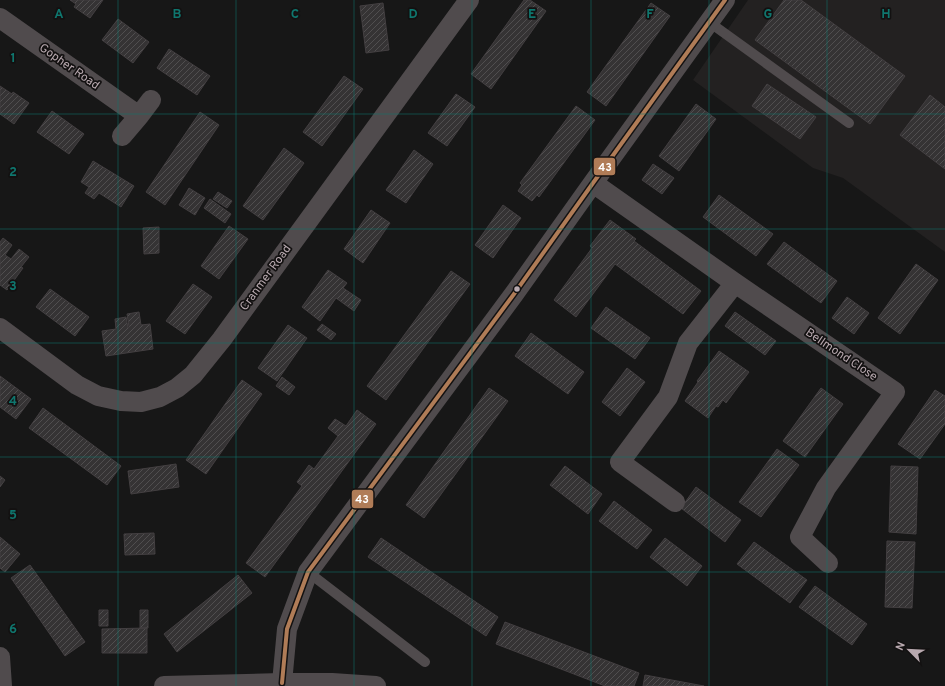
<svg xmlns="http://www.w3.org/2000/svg" width="945" height="686" viewBox="0 0 945 686" font-family="Overpass,sans-serif">
  <style>
    .built { fill: #232121 }
    .building { fill: url(#building-hatch); stroke: #433f41 }
    .lines { fill: none; stroke-linecap: round; stroke-linejoin: round }
    .lane { stroke: #504b4d; stroke-width: 10 }
    .street { stroke: #504b4d; stroke-width: 20 }
    .bus-1-casing { stroke: #131111; stroke-width: 7 }
    .bus-1 { stroke: #b07c57; stroke-width: 4 }
    .grid { fill: none; stroke: #0f766e; stroke-width: 1; stroke-opacity: 0.55 }
    .bus-dot { fill: #b8a9af; stroke: #131111; stroke-width: 1.5 }
    .labels { text-anchor: middle; dominant-baseline: central; stroke-width: 3.5; stroke-linejoin: round; paint-order: stroke }
    .street-label { font-size: 12px; fill: #b8a9af; stroke: #131111 }
    .grid-label { font-size: 13px; text-anchor: middle; font-weight: bold; fill: #0f766e; stroke: #131111; stroke-width: 3.5; stroke-linejoin: round; paint-order: stroke }
    .line-badge { stroke: #131111; stroke-width: 1.5 }
    .badge-label { font-size: 11px; text-anchor: middle; font-weight: bold; fill: #fff }
  </style>
  <defs>
    <pattern id="building-hatch" width="6" height="6" patternUnits="userSpaceOnUse"><rect width="6" height="6" fill="#353334"/><path d="M-1 1l2-2M0 6l6-6M5 7l2-2" fill="none" stroke="#504e4f"/></pattern>
  </defs>
  <rect width="100%" height="100%" fill="#171717"/>
  <path class="built" d="M748,0h197v252l-102,-74 -30,-10 -120,-88z"/>
  <path class="building" d="M70,0h33l-13,18 -16,-11 2,-3z
    M524,0h6l16,11 -55,78 -20,-15z
    M784,0h17l104,76 -35,48 -115,-84z
    M383,3l6,47 -23,3 -6,-47z
    M651,3l19,13 -64,90 -19,-14z
    M118,19l31,23 -16,21 -31,-23z
    M169,49l41,27 -13,19 -40,-27z
    M344,76l19,13 -41,57 -19,-14z
    M767,84l49,33 -16,22 -48,-33z
    M0,86l12,8 1,-2 16,11 -15,21 -14,-10z
    M456,94l19,13 -28,39 -19,-13z
    M930,95l15,12v62l-45,-34z
    M696,104l20,15 -37,52 -20,-15z
    M576,106l19,14 -56,77 -2,-2 -5,6 -14,-10 4,-6 -2,-2z
    M52,111l32,23 -15,20 -32,-22z
    M200,112l19,13 -54,80 -19,-13z
    M284,148l20,15 -41,57 -20,-14z
    M414,150l19,14 -27,39 -20,-13z
    M93,161l41,25 -13,21 -22,-14 -5,6 -9,-6 4,-6 -8,-5z
    M653,164l21,14 -12,16 -20,-14z
    M189,188l16,10 -10,17 -16,-10z
    M218,192l14,9 -5,7 -14,-9z
    M719,195l54,39 -17,22 -53,-39z
    M210,199l21,15 -6,9 -21,-15z
    M503,205l18,13 -28,40 -18,-13z
    M371,210l19,13 -27,40 -19,-14z
    M610,220l26,19 -2,2 67,50 -18,23 -68,-50 -39,53 -22,-17 38,-52 -2,-2z
    M229,226l19,13 -29,40 -18,-13z
    M159,227v26l-15,1 -1,-26z
    M3,238l9,7 -7,10 6,4 8,-10 10,8 -8,10 2,1 -16,22 -7,-5v-43z
    M784,242l53,39 -16,22 -54,-39z
    M916,264l22,16 -38,54 -22,-16z
    M328,270l19,13 -4,5 18,12 -7,11 -18,-13 -16,23 -18,-14z
    M451,271l19,13 -84,116 -19,-14z
    M193,284l19,13 -27,37 -19,-13z
    M50,289l39,28 -14,19 -39,-29z
    M847,297l22,16 -15,21 -22,-16z
    M606,307l44,31 -15,21 -44,-31z
    M139,312l2,13 9,-1 3,25 -47,7 -4,-25 14,-2 -1,-10 11,-2 2,11 1,-1 -2,-13z
    M735,312l41,29 -11,14 -40,-29z
    M322,324l14,10 -5,6 -14,-10z
    M288,325l19,13 -30,43 -19,-13z
    M531,333l53,39 -16,22 -53,-38z
    M719,351l30,21 -23,31 -3,-3 -5,7 -2,-1 -8,12 -23,-17 13,-19 -1,-1z
    M627,368l18,14 -25,34 -18,-14z
    M0,376l31,23 -15,20 -16,-12z
    M282,377l13,10 -6,8 -13,-9z
    M242,380l20,14 -56,80 -20,-14z
    M489,388l19,13 -84,117 -18,-13z
    M821,388l22,16 -38,53 -22,-16z
    M935,390l10,6v28l-25,35 -22,-15z
    M43,408l78,58 -14,19 -78,-57z
    M357,410l19,14 -111,153 -19,-14 56,-77 -5,-4 12,-17 5,4 24,-33 -10,-8 7,-9 11,7z
    M777,449l22,16 -38,52 -22,-15z
    M176,464l3,23 -48,7 -3,-23z
    M565,466l37,28 -14,20 -38,-29z
    M891,466l27,1 -2,67 -27,-2z
    M0,476l5,4 -5,7z
    M696,487l45,33 -16,22 -44,-34z
    M614,501l38,29 -15,19 -38,-28z
    M154,533l1,21 -30,1 -1,-21z
    M0,537l20,17 -15,18 -5,-4z
    M381,538l117,79 -12,19 -118,-79z
    M665,538l37,28 -15,20 -37,-29z
    M887,541l28,1 -3,66 -27,-1z
    M754,542l53,38 -17,23 -53,-39z
    M30,565l55,77 -20,14 -54,-78z
    M238,575l14,18 -75,59 -13,-18z
    M815,586l52,38 -15,21 -53,-38z
    M99,610h9v16h-9z
    M140,610h8v18h-8z
    M505,622l134,51 -5,13h-29l-109,-42z
    M147,628v25h-45v-24z
    M645,675l59,11h-61z"/>
  <g class="lines">
    <path class="lane" d="M709,22l140,101
      M308,572l117,90"/>
    <path class="street" d="M0,18l139,98 12,-16
      M122,136l17,-20
      M593,183l142,100 160,109 -69,96 -26,49 28,26
      M0,328l77,57 21,11 23,5 20,1 19,-5 17,-9 16,-13 29,-36 247,-339
      M675,502l-55,-40 48,-65 20,-54 47,-60
      M0,657l2,29
      M282,683l5,-54 21,-57 206,-278 79,-111 132,-183
      M164,686l118,-3h50l44,3"/>
    <g class="bus-1-casing">
      <path id="bus-1" d="M282,683l5,-54 21,-57 206,-278 79,-111 132,-183"/>
    </g>
    <use href="#bus-1" class="bus-1"/>
  </g>
  <path class="grid" d="M118,0v686M236,0v686M354,0v686M472,0v686M591,0v686M709,0v686M827,0v686M0,114h945M0,229h945M0,343h945M0,457h945M0,572h945"/>
  <circle class="bus-dot" cx="517" cy="289" r="3.5"/>
  <g class="labels">
    <g class="street-label">
      <text transform="translate(69 67) rotate(35)">Gopher Road</text>
      <text transform="translate(266 278) rotate(-54)">Cranmer Road</text>
      <text transform="translate(841 355) rotate(34)">Bellmond Close</text>
    </g>
  </g>
  <g class="grid-label">
    <text x="59" y="18">A</text>
    <text x="177" y="18">B</text>
    <text x="295" y="18">C</text>
    <text x="413" y="18">D</text>
    <text x="532" y="18">E</text>
    <text x="650" y="18">F</text>
    <text x="768" y="18">G</text>
    <text x="886" y="18">H</text>
    <text x="13" y="62">1</text>
    <text x="13" y="176">2</text>
    <text x="13" y="290">3</text>
    <text x="13" y="405">4</text>
    <text x="13" y="519">5</text>
    <text x="13" y="633">6</text>
  </g>
  <g class="line-badge">
    <rect x="593" y="157" width="23" height="19" rx="4" fill="#b07c57"/>
    <rect x="351" y="489" width="23" height="20" rx="4" fill="#b07c57"/>
  </g>
  <g class="badge-label">
    <text x="605" y="171">43</text>
    <text x="362" y="503">43</text>
  </g>
  <g transform="translate(909 650) rotate(294)" stroke="#131111" stroke-width="3" paint-order="stroke">
  <path d="M0-3L7 15L0 10L-7 15Z" fill="#b8a9af"/>
  <text y="-6" font-size="11" font-weight="bold" text-anchor="middle" fill="#b8a9af">N</text>
  </g>
</svg>
